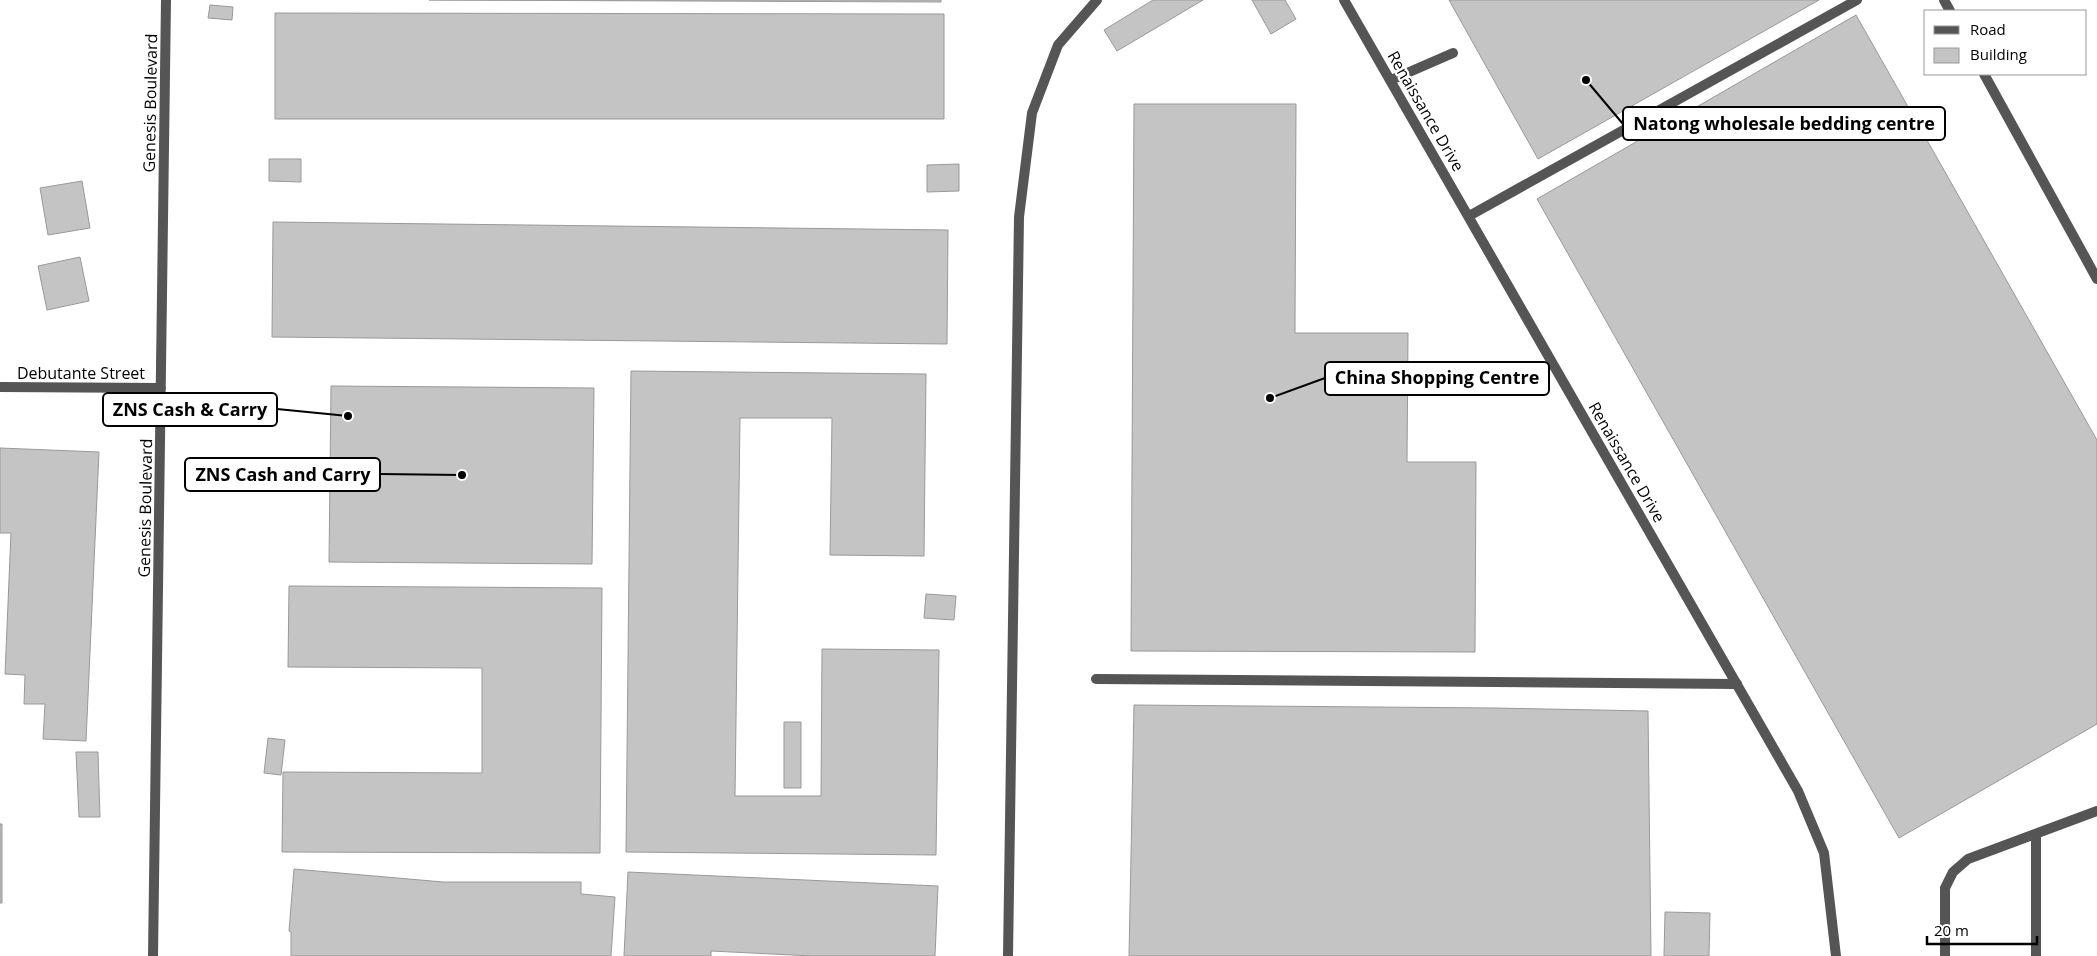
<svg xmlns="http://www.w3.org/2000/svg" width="2097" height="956" viewBox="0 0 2097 956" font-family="'Open Sans',sans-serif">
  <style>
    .building { fill: #c4c4c4; stroke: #999 }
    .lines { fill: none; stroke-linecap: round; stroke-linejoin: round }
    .lane { stroke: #555; stroke-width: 10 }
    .street { stroke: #555; stroke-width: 10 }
    .labels { text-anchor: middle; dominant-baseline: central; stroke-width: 4.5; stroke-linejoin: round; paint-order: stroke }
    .street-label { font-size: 16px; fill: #000; stroke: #fff }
    .leader { fill: none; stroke: #000; stroke-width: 2 }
    .callout-dot { fill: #000; stroke: #fff; stroke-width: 2 }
    .callout { fill: #fff; stroke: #000; stroke-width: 2 }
    .callout-label { font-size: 18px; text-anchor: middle; font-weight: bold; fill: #000 }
  </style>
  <rect width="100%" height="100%" fill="#fff"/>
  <path class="building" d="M429,0h512v2z
    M1153,0h50l-86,51 -13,-21z
    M1252,0h33l11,19 -25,15z
    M1449,0h370l-281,159z
    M210,5l23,2 -1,13 -24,-2z
    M275,13l669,1v105h-669z
    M1856,15l241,425v284l-198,114 -362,-639z
    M1134,104h162l-1,229h113l-1,129h69l-1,190 -344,-1z
    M269,159h32v23l-32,-1z
    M959,164v27l-32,1v-27z
    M82,181l8,47 -42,7 -8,-47z
    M273,222l675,8 -1,114 -675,-7z
    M80,257l9,44 -42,9 -9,-44z
    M631,371l295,3 -2,182 -94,-1 2,-137h-92l-5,378h86l1,-147 117,1 -3,205 -310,-3z
    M331,386l263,2 -2,176 -263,-2z
    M0,448l99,4 -13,289 -43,-2 2,-35h-21l1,-29 -20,-1 6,-141h-11z
    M289,586l313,2 -2,265 -318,-1 1,-80 199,1v-105l-194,-1z
    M926,594l30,2 -2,24 -30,-2z
    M1134,705l360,3 154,3 3,245h-522z
    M784,722h17v66h-17z
    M268,738l17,2 -4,35 -17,-2z
    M76,752h22l2,65h-21z
    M0,824h2v79h-2z
    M294,869l149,13h138v12l34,3 -4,59h-320v-24l-2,-1z
    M628,872l310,14 -3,70h-123l-101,-5v5h-87z
    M1665,912l45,1 -1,43h-45z"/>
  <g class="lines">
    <path class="lane" d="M1944,0l6,11
      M1984,74l113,205
      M1391,80l62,-27
      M1469,216l388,-216
      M1096,679l641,5
      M1945,956v-68l8,-16 15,-13 129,-48
      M2036,956v-121"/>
    <path class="street" d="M1344,0l454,791 26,62 12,103
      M0,387l161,1
      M153,956l13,-956
      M1008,956l11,-739 13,-104 26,-68 39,-45"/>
  </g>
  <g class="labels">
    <g class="street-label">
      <text transform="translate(150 103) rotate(-89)">Genesis Boulevard</text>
      <text transform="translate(1426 111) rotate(60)">Renaissance Drive</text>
      <text x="81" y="373">Debutante Street</text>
      <text transform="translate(1627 462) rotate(60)">Renaissance Drive</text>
      <text transform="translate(145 508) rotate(-89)">Genesis Boulevard</text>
    </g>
  </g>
  <path class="leader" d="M1586 80L1623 124M1270 398L1325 378M348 416L277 409M462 475L380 474"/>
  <g class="callout-dot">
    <circle cx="1586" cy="80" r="5"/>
    <circle cx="1270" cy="398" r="5"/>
    <circle cx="348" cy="416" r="5"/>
    <circle cx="462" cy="475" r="5"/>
  </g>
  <g class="callout">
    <rect x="1623" y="107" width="322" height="33" rx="5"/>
    <rect x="1325" y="362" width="224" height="33" rx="5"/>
    <rect x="103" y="393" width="174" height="33" rx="5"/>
    <rect x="185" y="458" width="195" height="33" rx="5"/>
  </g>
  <g class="callout-label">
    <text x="1784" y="130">Natong wholesale bedding centre</text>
    <text x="1437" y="384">China Shopping Centre</text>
    <text x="190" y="416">ZNS Cash &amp; Carry</text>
    <text x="283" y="481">ZNS Cash and Carry</text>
  </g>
  <rect x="1924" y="10" width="162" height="65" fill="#ffffff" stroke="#999999"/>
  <rect x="1934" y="26" width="25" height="8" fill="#555555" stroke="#999999"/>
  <text x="1970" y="35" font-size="15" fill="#000000">Road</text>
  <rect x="1934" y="48" width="25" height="15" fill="#c4c4c4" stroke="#999999"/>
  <text x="1970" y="60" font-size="15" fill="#000000">Building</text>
  <path d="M1927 936v8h110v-8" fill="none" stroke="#000000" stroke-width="2.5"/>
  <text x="1934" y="936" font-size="15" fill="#000000" stroke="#ffffff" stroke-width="4" paint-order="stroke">20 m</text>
</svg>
